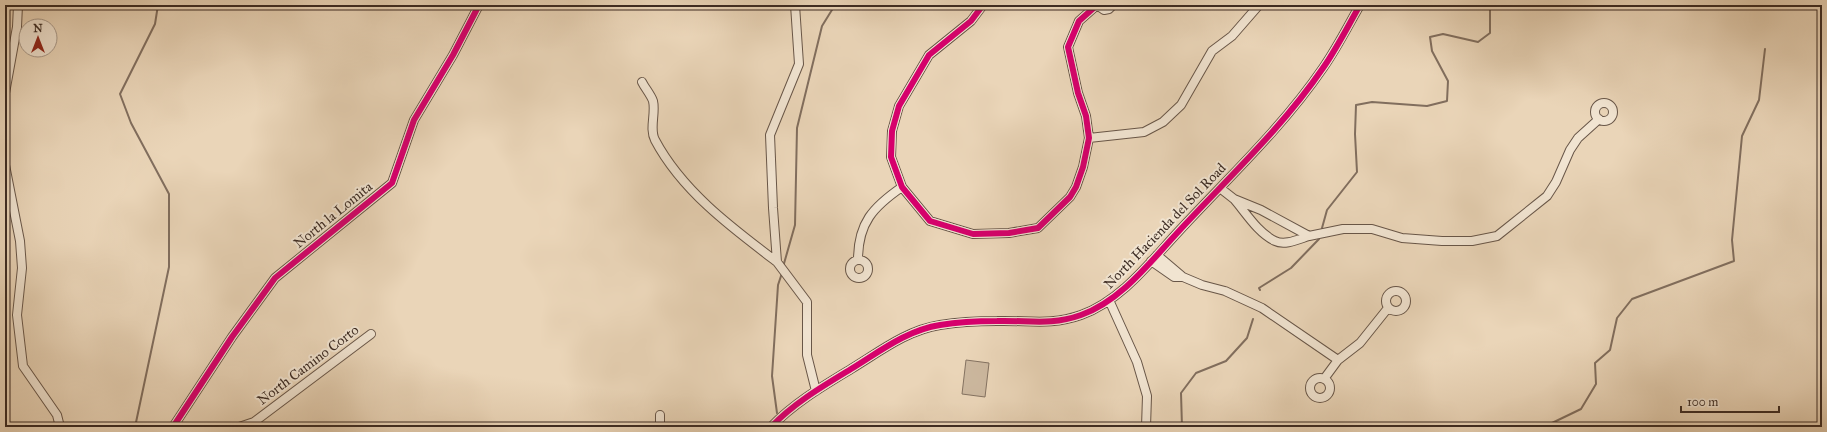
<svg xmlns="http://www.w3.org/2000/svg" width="1827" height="432" viewBox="0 0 1827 432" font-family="'IM FELL Great Primer',serif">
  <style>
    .green { fill: #ccb89f; stroke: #847261 }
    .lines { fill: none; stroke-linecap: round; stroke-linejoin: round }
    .stream { stroke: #816e5e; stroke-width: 2 }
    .minor-casing { stroke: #685648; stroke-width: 10 }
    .minor { stroke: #f1e4d1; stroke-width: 8 }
    .cycleway-casing { stroke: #f1e4d1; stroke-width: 8 }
    .cycleway { stroke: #d6006c; stroke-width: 6 }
    .labels { text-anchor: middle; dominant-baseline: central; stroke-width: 4; stroke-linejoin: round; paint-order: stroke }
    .street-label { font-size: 14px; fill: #3c2b23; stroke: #f1e4d1 }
  </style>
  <rect width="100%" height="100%" fill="#ead5b8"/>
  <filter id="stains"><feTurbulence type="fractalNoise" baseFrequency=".005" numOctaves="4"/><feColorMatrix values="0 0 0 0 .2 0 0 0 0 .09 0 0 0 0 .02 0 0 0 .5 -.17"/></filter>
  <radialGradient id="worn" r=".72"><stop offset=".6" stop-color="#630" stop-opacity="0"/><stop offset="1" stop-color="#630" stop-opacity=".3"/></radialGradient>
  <path class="green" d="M966,360l23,3 -4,34 -23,-3z"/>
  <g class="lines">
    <path class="stream" d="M1322,228l5,-18 30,-38 -2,-38 1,-29 16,-3 55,4 20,-5 1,-20 -16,-30 -2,-14 13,-3 35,8 12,-9v-28
      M783,267l12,-42 2,-97 25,-102 13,-21
      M1260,290l-1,-2 32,-20 28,-29
      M777,413l-5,-37 6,-91 4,-12
      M135,427l34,-160v-73l-38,-71 -11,-29 35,-70 3,-19
      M1182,427l-1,-34 15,-20 30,-12 21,-23 6,-19
      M1553,427l-1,-4 29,-14 15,-25 -1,-21 15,-13 7,-32 15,-19 102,-38 -2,-21 10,-104 17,-36 6,-51"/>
    <g class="minor-casing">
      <path id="minor" d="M795,5l4,59 -29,71 3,73 4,54 30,40v53l9,36
        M983,5l-12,16 -42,34 -30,51 -7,25 -1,26 11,30 28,34 43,13 36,-1 29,-5 32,-31 6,-10 7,-20 6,-29 -3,-22 -8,-23 -10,-46 11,-26 18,-16
        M1097,5l7,5 5,-1 4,-4
        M642,82c3,6 9,13 11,19 3,12 -4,28 2,39 27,51 77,88 122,122
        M5,93l12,-66 1,-22
        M1595 112a9 9 0 1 1 18 0a9 9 0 1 1-18 0Z
        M1089,138l55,-6 19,-10 18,-17 31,-54 20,-15 27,-31
        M5,165l15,76 2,27 -5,47 6,51 34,49 3,12
        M1220,188l14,11
        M1234,199l27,11 48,26c-10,3 -24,10 -34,5 -17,-8 -29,-28 -41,-42z
        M1309,236l34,-7h29l30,9 40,3h30l25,-5 50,-40 9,-14 14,-32 8,-12 21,-19
        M1157,255l26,22
        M850 269a9 9 0 1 1 18 0a9 9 0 1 1-18 0Z
        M858,260c0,-37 15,-53 44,-73
        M1151,261l23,16h9l19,8 23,6 37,17 76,52
        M1386 301a10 10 0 1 1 20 0a10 10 0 1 1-20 0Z
        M1109,300l28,62 10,34 -1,31
        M1310 388a10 10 0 1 1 20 0a10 10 0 1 1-20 0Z
        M1324,379l14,-19 22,-17 28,-35
        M173,427l59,-90 43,-59 117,-95 22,-63 39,-65 26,-50
        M239,427l15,-5 117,-88
        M660,427v-12
        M771,427c23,-24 52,-41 80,-58 28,-17 56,-39 89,-44 18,-3 39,-4 57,-4 32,-1 53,5 84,-6 41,-15 69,-53 98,-84 49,-53 103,-103 144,-163 14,-20 25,-42 37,-63"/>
    </g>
    <use href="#minor" class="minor"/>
    <g class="cycleway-casing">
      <path id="cycleway" d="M983,5l-12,16 -42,34 -30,51 -7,25 -1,26 11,30 28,34 43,13 36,-1 29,-5 32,-31 6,-10 7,-20 6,-29 -3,-22 -8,-23 -10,-46 11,-26 18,-16
        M173,427l59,-90 43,-59 117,-95 22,-63 39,-65 26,-50
        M771,427c23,-24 52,-41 80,-58 28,-17 56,-39 89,-44 18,-3 39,-4 57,-4 32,-1 53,5 84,-6 41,-15 69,-53 98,-84 49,-53 103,-103 144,-163 14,-20 25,-42 37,-63"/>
    </g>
    <use href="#cycleway" class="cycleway"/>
  </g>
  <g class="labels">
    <g class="street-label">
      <text transform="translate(333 215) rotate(-39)">North la Lomita</text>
      <text transform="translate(1165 226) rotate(-46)">North Hacienda del Sol Road</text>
      <text transform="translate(308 365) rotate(-37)">North Camino Corto</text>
    </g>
  </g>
  <rect width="1827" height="432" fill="none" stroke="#ead5b8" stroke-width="20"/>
  <rect x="6" y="6" width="1815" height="420" fill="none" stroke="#3c2b23" stroke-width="2"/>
  <rect x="10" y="10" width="1807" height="412" fill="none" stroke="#3c2b23"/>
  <g transform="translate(38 38)"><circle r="19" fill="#f1e4d1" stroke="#a99a8b"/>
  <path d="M0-3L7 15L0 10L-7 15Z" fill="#8f2418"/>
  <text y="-6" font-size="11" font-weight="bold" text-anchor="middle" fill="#3c2b23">N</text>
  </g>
  <path d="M1681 406v6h98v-6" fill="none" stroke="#3c2b23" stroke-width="2"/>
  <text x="1687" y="406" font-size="12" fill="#3c2b23" stroke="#f1e4d1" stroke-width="3" paint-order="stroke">100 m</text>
  <rect width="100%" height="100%" filter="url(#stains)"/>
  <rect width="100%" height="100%" fill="url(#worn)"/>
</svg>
